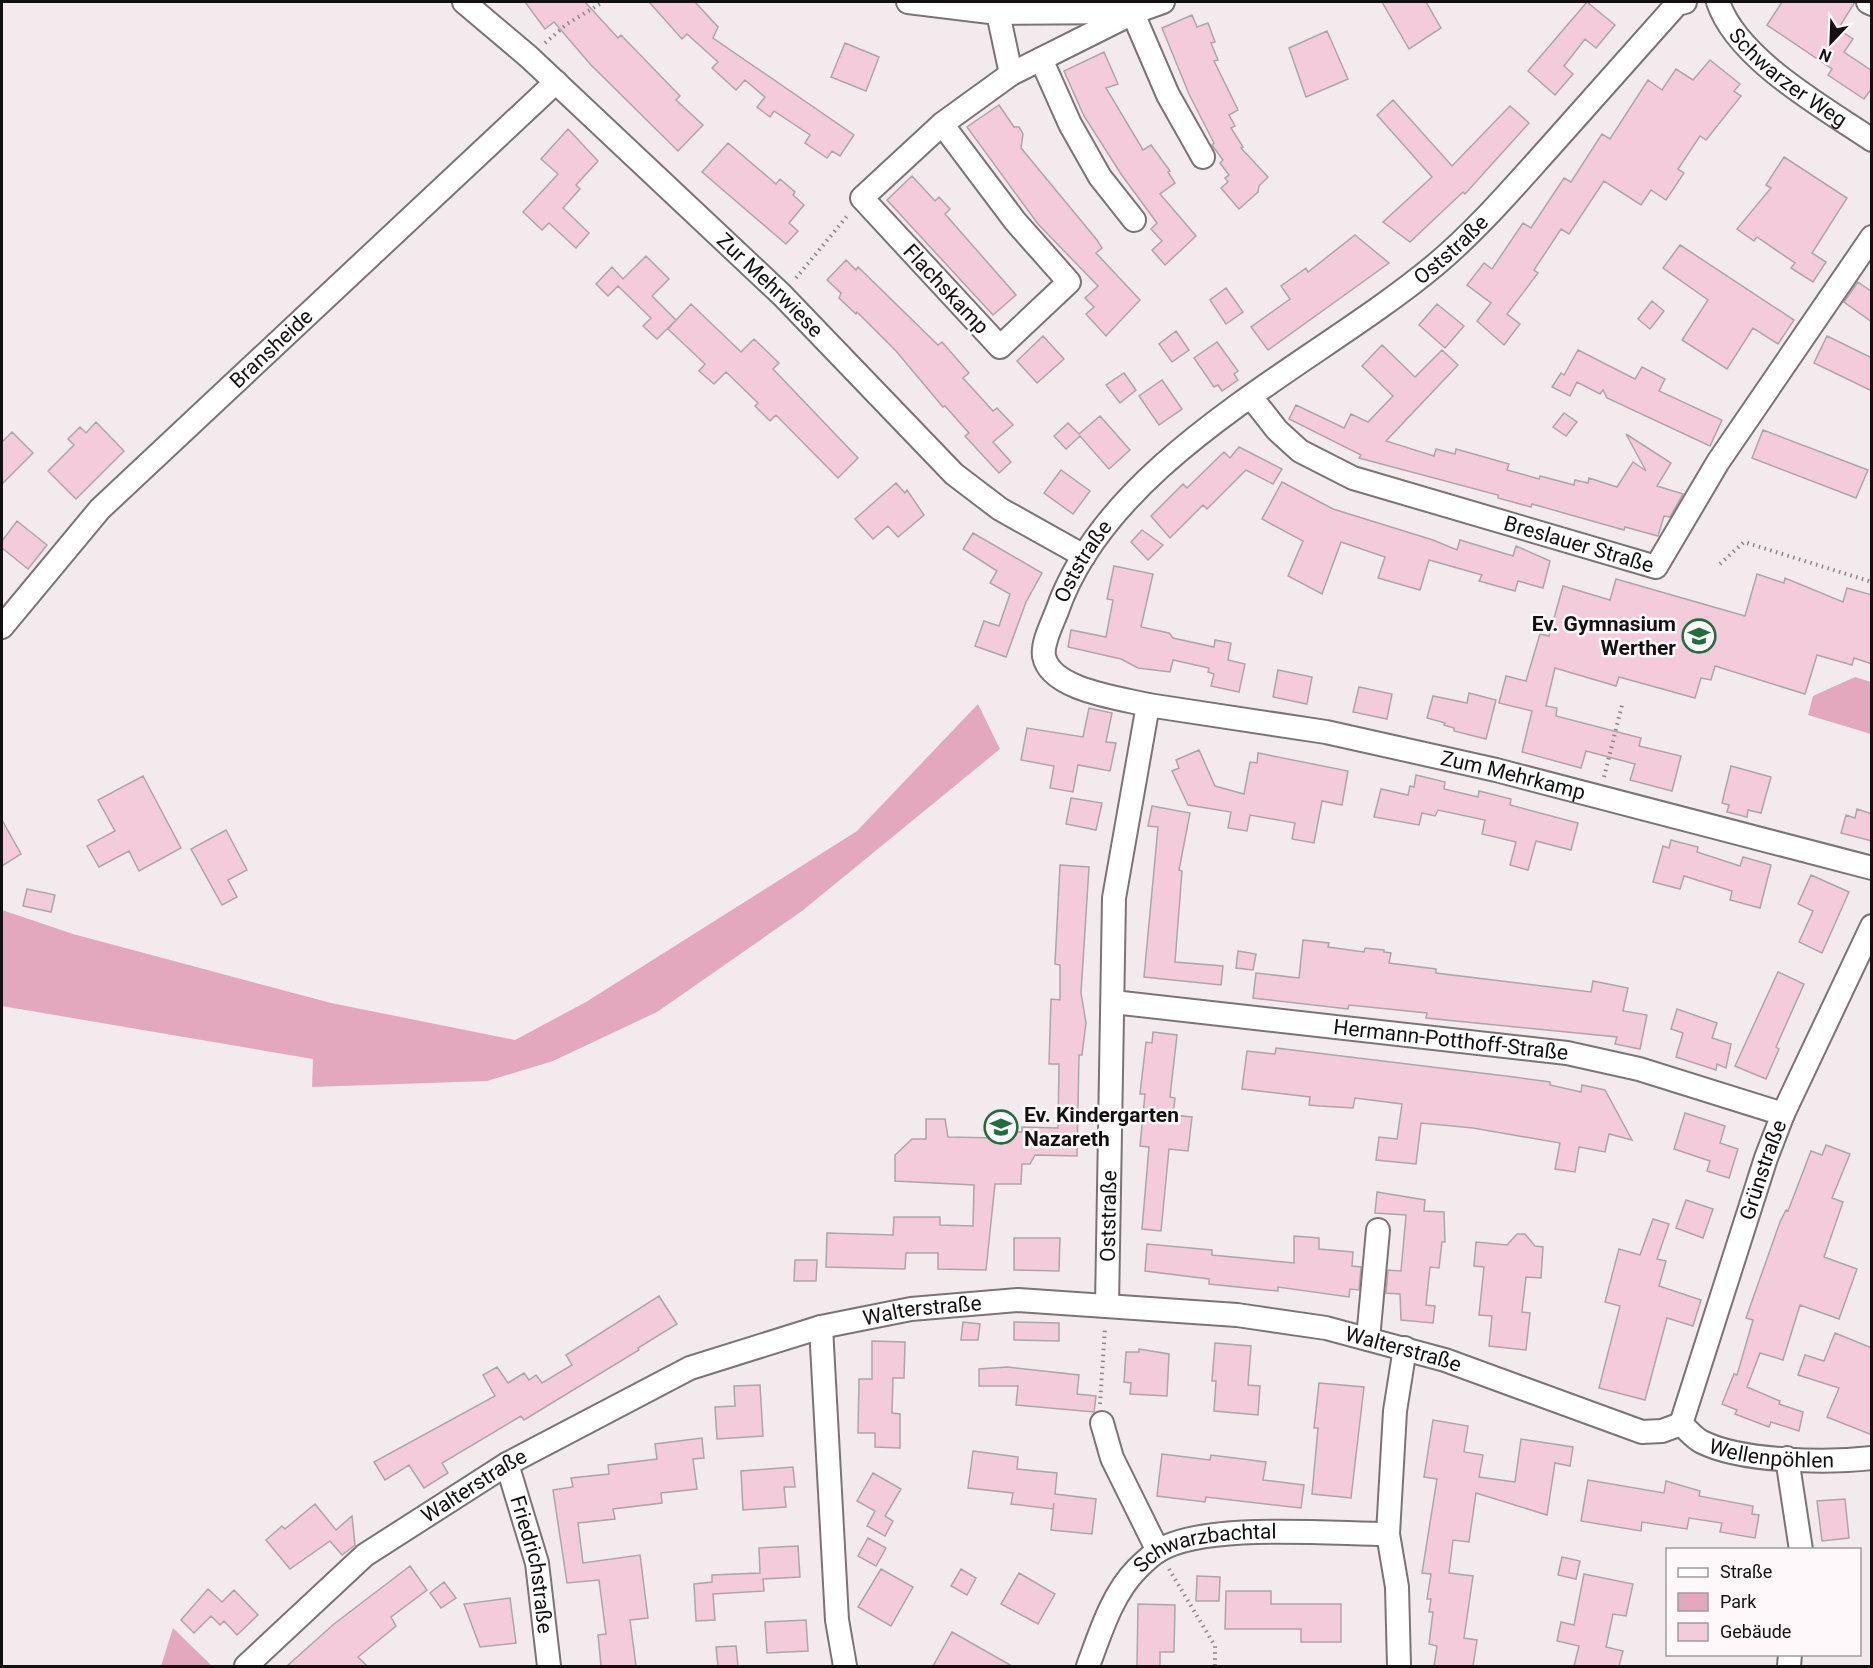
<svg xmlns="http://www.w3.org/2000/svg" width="1873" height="1668" viewBox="0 0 1873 1668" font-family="Roboto,sans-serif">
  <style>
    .green { fill: #e3a8be }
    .building { fill: #f4cbda; stroke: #aea5a8; stroke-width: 1.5 }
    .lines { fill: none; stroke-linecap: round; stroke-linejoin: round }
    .minor-casing { stroke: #7c7376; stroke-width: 26 }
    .path { stroke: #8c8688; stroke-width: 4; stroke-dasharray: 1.5 4.5; stroke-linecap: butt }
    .minor { stroke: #fff; stroke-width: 22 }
    .labels { text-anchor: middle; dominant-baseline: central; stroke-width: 5; stroke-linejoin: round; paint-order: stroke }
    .street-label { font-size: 21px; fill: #131011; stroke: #fef8fa }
    .poi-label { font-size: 21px; font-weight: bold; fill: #131011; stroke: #fef8fa; text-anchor: end }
  </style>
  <rect width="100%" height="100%" fill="#f3eaed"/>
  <path class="green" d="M1855,677l16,5v52l-63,-19 5,-19z
    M978,704l22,45 -198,162 -145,101 -104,49 -66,20 -175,6 1,-28 -311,-53v-96l71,24 258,69 184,37 71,-38 271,-171z
    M173,1628l39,38h-51z"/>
  <path class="building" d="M525,2h60l33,36 3,-3 59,61 -4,4 27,25 -25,26 -87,-86 -37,-43 -9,7z
    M649,2h46l23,25 -5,11 141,97 -14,21 -8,-5 -5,7 -22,-15 5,-8 -36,-24 -4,6 -13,-10 8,-10 -20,-17 -9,10 -24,-22 6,-6 -31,-28 -5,5z
    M1382,2h44l15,26 -32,21z
    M1587,2l28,23 -19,23 -11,-9 -21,27 9,8 -18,21 -27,-24z
    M1782,2h73l-17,27 15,10 -9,13 28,19v17l-8,11 -36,-24 4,-6 -65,-44z
    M1192,15l5,12 11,-4 7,19 -4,1 7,17 -4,1 24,49 -9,5 6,11 -4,2 12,19 -2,1 27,29 -9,9 -1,6 -19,17 -18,-21 7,-6 -3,-4 4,-3 -9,-12 3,-3 -11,-15 2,-2 -25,-49 -27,-66z
    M1327,31l21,48 -42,18 -17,-49z
    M845,43l34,14 -13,34 -35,-14z
    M1104,52l14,32 -12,4 37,62 8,-5 19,26 -2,1 7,11 -15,11 36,42 -31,29 -13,-15 10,-9 -11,-12 6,-6 -36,-49 -37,-58 -20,-45z
    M1710,60l30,24 -6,7 7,5 -35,44 -6,-4 -22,33 6,4 -18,27 -15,-10 -10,15 -37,-24 -35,53 -8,-5 -27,41 4,3 -31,41 13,10 -16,21 -27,-24 14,-18 -24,-18 17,-22 8,6 31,-46 8,5 33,-50 7,4 31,-48 8,5 38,-59 14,10 14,-21 17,11z
    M1393,100l59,66 58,-60 19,17 -64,71 -2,-2 -53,50 -27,-20 49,-45 -55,-62z
    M999,105l15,22h5l4,7 -2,14 76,92 5,8 -6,5 44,47 -34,36 -20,-22 8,-7 -9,-9 13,-12 -60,-62 -71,-97z
    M568,129l30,32 -22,24 4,4 -17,19 26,25 -13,15 -27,-25 -7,7 -19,-18 35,-38 -17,-15z
    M728,143l48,41 4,-5 15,13 -2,3 11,10 -15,18 9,8 -12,13 -84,-72z
    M1784,157l63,41 -35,55 14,9 -13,20 -22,-14 4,-5 -38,-26 -3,4 -17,-12 34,-41 -5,-3z
    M912,176l23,25 4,-4 11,12 -5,5 71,81 -23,20 -106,-115z
    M1355,235l34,28 -121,87 -17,-23 39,-28 -9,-13 25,-18 2,4z
    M1680,245l114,75 -16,24 -25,-16 -26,41 -45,-29 26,-40 -45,-32z
    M646,256l23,23 -17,17 24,24 -19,19 -14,-13 8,-8 -33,-32 -10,10 -12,-12 16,-17 11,12z
    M846,260l10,10 2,-3 80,78 4,-3 27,31 -6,5 30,33 4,-3 16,17 -20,17 18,20 -12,11 -34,-37 4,-3 -24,-27 -2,1 -47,-56 -39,-39 -1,2 -17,-16 2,-5 -14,-13z
    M1858,282l14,10v30l-28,-20z
    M1226,288l17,24 -17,12 -16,-24z
    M1652,301l12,10 -14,18 -12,-10z
    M691,304l50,48 13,-13 25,24 -6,6 85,89 -20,20 -62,-63 -6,6 -15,-15 3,-3 -32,-31 -12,12 -15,-13 6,-7 -37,-35z
    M1437,304l27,22 -19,22 -26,-23z
    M1176,331l13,19 -17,12 -13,-18z
    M1043,336l21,23 -27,24 -20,-22z
    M1827,336l45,22v33l-58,-28z
    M1217,342l21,29 -4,3 4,6 -16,11 -4,-6 -4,2 -20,-29z
    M1382,345l33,32 27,-27 16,15 -72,76 48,15 2,-7 19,5 1,-5 53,15 -2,6 32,9 1,-3 34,9 1,-5 13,3 1,-5 28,9 16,-25 13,9 -20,-37 45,29 -14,23 26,8 -13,23 -6,-1 -6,20 -33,-9 -1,3 -92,-26 -1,3 -33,-9v-3l-139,-37 2,-3 -72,-36 7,-14 48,23 7,-14 17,8 25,-26 -31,-30z
    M1578,350l57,29 7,-12 23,12 -6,12 63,29 -12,26 -103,-48 -4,-8 -3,4 -23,-12 -7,14 -18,-9 9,-14 3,2z
    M1124,373l12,17 -16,13 -14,-18z
    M1162,380l20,29 -23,16 -20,-29z
    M1564,413l13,9 -11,14 -13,-9z
    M1100,416l30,34 -21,19 -29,-33 -14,13 -12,-13 14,-13 11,11z
    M96,422l28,29 -48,48 -28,-28 26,-26 -6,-6 12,-12 6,6z
    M1763,430l105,40 -12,28 -104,-40z
    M12,432l21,21 -31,31v-42z
    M1239,447l43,22 -9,15 -27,-14 -39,39 -4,-4 -33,33 -19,-22 32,-32 4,4 37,-36 6,6z
    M1061,470l29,21 -17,23 -29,-21z
    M1282,482l51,27 100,31 24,10 3,-10 53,16 3,-10 34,15 -7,27 -25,-7 -3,10 -36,-10 3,-6 -53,-15 -9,30 -42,-12 7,-21 -44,-15 -19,52 -34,-18 15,-35 -41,-22z
    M896,483l9,10 2,-3 17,25 -26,22 -10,-11 -15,13 -18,-20z
    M17,521l30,24 -19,24 -26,-21v-7z
    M1142,530l21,15 -15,15 -17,-18z
    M973,533l69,40 -16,29 -20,55 -31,-11 9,-25 15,5 11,-32 -20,-11 7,-12 -34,-22z
    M1114,566l39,8 -12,53 28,6 4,5 41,9 1,-7 16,3 -3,17 17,4 -6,28 -28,-6 3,-12 -6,-2 1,-4 -36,-8 -3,12 -32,-4 -17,-9 -53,-12 3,-17 35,7 7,-37 -6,-1z
    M1757,574l27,9 1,-5 58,24 4,-14 25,7v69l-18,-6 -2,7 -35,-10 -12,39 -90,-28 -4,14 -10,-2 -6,20 -76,-21 -3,9 -61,-18 -9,38 11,2 -1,8 85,22 -2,8 42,10 -9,35 -42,-11 5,-16 -49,-13 -5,17 -59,-16 10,-41 -33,-8 7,-27 20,5 14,-47 9,2 14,-50 47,14 6,-21 129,37z
    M1278,670l34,7 -5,27 -34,-7z
    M1359,687l33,7 -5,25 -34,-7z
    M1469,693l27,7 -10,39 -32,-8v-3l-10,-3 1,-2 -18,-5 6,-22 34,7z
    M1089,708l23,5 -6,29 10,1 -6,28 -32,-6 -5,27 -23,-4 4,-22 -33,-6 6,-32 56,9z
    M1199,750l16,36 29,8 6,-32 7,1 1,-10 90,18 -6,34 -20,-4 -8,42 -22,-4 3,-16 -45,-8 -3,16 -19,-3 3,-16 -43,-7 -16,-34 7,-3 -3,-8z
    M1731,766l40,11 -10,36 -13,-3 -1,7 -20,-5 2,-7 -7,-2z
    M1416,775l29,7 -1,7 34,8 1,-6 32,8 -1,6 68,18 -7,27 -35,-9 -8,29 -18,-5 6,-23 -34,-8 3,-14 -47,-10 -3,6 -13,-3 -3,12 -45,-8 7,-28 27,6 2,-9 4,1z
    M143,776l38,72 -42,23 -10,-20 -30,16 -12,-21 28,-15 -17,-31z
    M1071,798l31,5 -6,27 -30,-6z
    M1152,806l38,7 -11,57 3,1 -7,91 48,4 -2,19 -77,-8 14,-150 -10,-1z
    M1857,809l15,5v27l-31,-8 5,-18 9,3z
    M2,820l19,34 -19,12z
    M226,830l21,40 -19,10 9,17 -15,8 -31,-56z
    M1671,840l27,7 -1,5 43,14 3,-9 28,8 -11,43 -30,-8 2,-9 -48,-15 -4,13 -27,-7 9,-32 1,-4 6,2z
    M1060,865l29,2 -8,126 5,30 -4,32h-3l-2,101 -42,-1 -5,9h-8l-1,20h-26l-9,86 -48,-1v-16h-32l-1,16 -79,-2 1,-34 66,2 1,-18h46v8l33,1 1,-41 -79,-4v-26l17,-16h14v-20h19l3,18 49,1v-7l25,1v-5l36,1 1,-64h-10l2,-65 9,1v-35l-5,-1z
    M1811,875l38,17 -27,61 -23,-11 14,-31 -15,-7z
    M27,889l28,6 -4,17 -28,-6z
    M1303,940l26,3 -1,4 36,5 1,-4 19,2v2l7,1 -2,10 47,6v4l155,19 2,-11 35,7 -5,23 24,4 -7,34 -25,-5 2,-7 -191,-19 1,-5 -78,-8 -1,4 -95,-11 3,-25 43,5z
    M1238,951l18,3 -3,16 -17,-2z
    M1778,972l26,12 -28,63 3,2 -13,30 -31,-13z
    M1677,1009l40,14 -5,15 19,6 -5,24 -9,-4 -1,6 -40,-13 7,-24 -12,-4z
    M1153,1032l24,3 -7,62 5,1 -2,17 19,2 -4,34 -19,-2 -8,82 -19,-2 7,-82 -9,-1 5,-52h-5l6,-52 6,1z
    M1276,1048l238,29 36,5v3l31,7 1,-7 23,5 27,50 -23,-6 -4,18 -26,-5 -4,25 -20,-3 5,-26 -87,-15 -52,-5 -5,41 -40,-4 3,-23 18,2 5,-35 -47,-6 -2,10 -33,-2 -11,-1 1,-8 -68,-8 5,-38 28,3z
    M1685,1113l40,13 -5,17 18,6 -9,29 -22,-7 3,-10 -36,-12z
    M1826,1145l24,9 -18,44 11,4 -19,55 33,12 -18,50 -39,-14 -17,55 -23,-7 -13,34 33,14 -1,3 24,8 -4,19 -28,-9 -2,5 -34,-13 2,-4 -15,-6 12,-30 3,1 16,-55 -7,-2 34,-96 6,-12 2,1 23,-60 11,4z
    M1377,1192l48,8 -1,11 20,1 1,30h-3l-3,26 -9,-1 -4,38 9,1 -2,17 -32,-3 -1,-26 -14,-1 2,-23 13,1 5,-56 -31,-2z
    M1686,1200l27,9 -10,29 -27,-10z
    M1653,1219l16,5 -12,35 9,2 -7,25 42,14 -8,26 -26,-8 -22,82 -46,-12 21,-82 -15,-4 14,-53 21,6z
    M1517,1234h8l10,12 8,1 -2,31 -15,-1 -4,35 8,1 -4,37 -37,-4 3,-30 -13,-1 5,-48 -10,-1 2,-24 31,3z
    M1294,1236l25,2v11l34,3 -1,14 9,1 -2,23 -9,-1 -1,8 -71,-10v4l-69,-7v-5l-64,-8 2,-27 65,6v5l82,8z
    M1014,1238h46l-1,33 -45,-1z
    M795,1260h22l-1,21h-22z
    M659,1296l18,28 -39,24 1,2 -115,70 -3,-4 -79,47 6,10 -24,15 -15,-23 -24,15 -11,-18 121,-66 -12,-21 14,-8 11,16 16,-10 5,7 7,-5 6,8 30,-18 -6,-10z
    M963,1322l17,2 -2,16h-17z
    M1014,1322l45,1v18l-45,-1z
    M1835,1333l37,15v87l-45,-18 12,-29 -41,-13 7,-20 19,6z
    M872,1341l33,1 -1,36h-11l-1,35 8,1v34l-25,-1v-14h-17l1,-54h13z
    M1215,1343l36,3 -3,39 12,1 -2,29 -44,-4 2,-30h-4z
    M1139,1349l30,5 -2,42 -37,-2 1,-11 -7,-1 2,-30h13z
    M1007,1367l72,8 -2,19 19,2 -2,16 -78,-7 2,-19h-39v-17z
    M1319,1383l45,4 -13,111 -39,-4 6,-66h-4z
    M760,1385l3,51 -46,3 -2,-32 20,-1 -1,-20z
    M1433,1420l35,6 -4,26 19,3 -4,22 36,5 6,-43 52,8 -3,19 -15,-3 -8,52 -71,-22 -7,49 -16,-2 -4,33 24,3 -9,62 13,2 -4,26h-39l3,-20 -8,-2 4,-32h-4l2,-13h-4l4,-25 -9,-1 15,-94 -13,-2z
    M702,1438l2,20 -11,1 4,30 -36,4 1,10 -49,6 2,10 -37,4 5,40 57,-8 8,63 -18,2 6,46h-35l-3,-31 8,-1 -7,-54 -32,3 -14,-93 20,-3 -2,-9 38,-4 -1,-9 49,-6 -2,-15z
    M973,1451l45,6 -1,12 40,4 -2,21 41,5 -4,35 -41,-4 3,-27 -1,6 -42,-5 2,-11 -45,-5z
    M1162,1454l48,6 1,-5 55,7 -3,18 41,5 -3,23 -95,-11 -1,5 -48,-6z
    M793,1467l2,20h-11l2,20 -43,3 -2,-39z
    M873,1473l28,16 -16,27 8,5 -8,15 -18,-10 8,-15 -18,-10z
    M1588,1480l76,13 2,-12 34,10 -1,5 54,10 -1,8 7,1 -4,23 -35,-6 2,-9 -33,-5 -2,11 -45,-7 -1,9 -60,-10z
    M1845,1499l4,39 -27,3 -5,-40z
    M315,1504l21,26 16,-14 3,29 -13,10 -12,-14 -40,28 -24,-29 16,-14 3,3z
    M868,1538l18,10 -10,18 -18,-10z
    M798,1546l2,31 -37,2 1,12 -51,3 2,26 -19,1 -2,-37 18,-2v-7l48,-2 -1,-25z
    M1562,1557l18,4 -4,18 -18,-4z
    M410,1566l17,24 -36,27 5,9 -38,31 9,9h-80l47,-42z
    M881,1569l32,18 -22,39 -33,-19z
    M961,1569l15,9 -9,17 -16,-9z
    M1019,1573l36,21 -17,30 -37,-20z
    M1584,1574l49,10 -7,32 -13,-2 -7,33 17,4 -4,15h-45l5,-20 -22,-5 4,-19 13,3z
    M1197,1576l23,1 -1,24h-23z
    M444,1582l12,16 -15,10 -11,-15z
    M208,1589l14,13 12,-12 24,25 -21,20 -13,-14 -4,4 -9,-9 -17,17 -13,-13z
    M1226,1591h45v13h70v38h-40v-13h-76z
    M510,1598l6,45 -36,4 -16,-43z
    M1138,1604l37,1 -1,47h-14v14h-23z
    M806,1620l2,31 -41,2 -2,-31z
    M952,1632l60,34h-79z
    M736,1646l2,20h-20l-2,-19z"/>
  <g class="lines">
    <g class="minor-casing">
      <g id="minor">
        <path id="s1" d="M464,2l65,55 253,238 172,179 46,35 84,47"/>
        <path d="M908,2l90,11 137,-1 28,-10"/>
        <path d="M1128,2l40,93 35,62"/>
        <path id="s2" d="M1718,2c19,57 105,105 154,138"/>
        <path d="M1868,2l4,2"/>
        <path d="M998,13l13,61"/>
        <path d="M1041,59l29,65 30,53 34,43"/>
        <path d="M942,124l73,97 54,61 -69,65 -138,-149 80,-74 69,-50 124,-62"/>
        <path id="s3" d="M1251,397l26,33 23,21 53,27 303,89 62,-105 154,-225"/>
        <path id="s4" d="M2,627l98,-118 456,-427"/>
        <path id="s5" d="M1148,705l178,27 170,38 376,98"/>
        <path id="s6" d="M1113,1002l454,51 72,16 144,45"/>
        <path id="s7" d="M1107,1306l7,-408 34,-193c-28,-7 -98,-15 -104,-49 -2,-13 8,-32 13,-45 53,-154 258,-246 377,-345 42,-35 78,-77 114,-117 43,-49 86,-97 129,-145l8,-2"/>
        <path d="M821,1327l16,293 8,46"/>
        <path d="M1368,1339l10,-109"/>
        <path d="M1102,1423l10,35 46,93"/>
        <path id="s8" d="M1681,1424l85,-266 17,-44 89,-188"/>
        <path id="s9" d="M1681,1424c7,6 13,14 21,18 40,20 125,21 170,16"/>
        <path d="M1787,1458l14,92"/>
        <path id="s10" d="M507,1464l30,99 12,103"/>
        <path id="s11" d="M246,1666l119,-111 142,-91 183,-96 131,-41 90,-18 107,-9 219,15 89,13 119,32 197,72 20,-1 19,-7"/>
        <path id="s12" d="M1088,1666c12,-32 24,-72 49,-97 6,-6 13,-13 21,-18 46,-29 174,-17 230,-17"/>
        <path d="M1399,1666l-2,-79 -9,-53 7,-123 10,-63"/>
        <path d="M1789,1666l1,-12"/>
      </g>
    </g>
    <path class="path" d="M545,43l22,-19 36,-22
      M796,278l52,-63
      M1720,564l24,-22 128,40
      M1604,777l18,-72
      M1100,1404l5,-76
      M1169,1569l46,77v20"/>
    <use href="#minor" class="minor"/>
  </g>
  <defs>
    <g id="school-ring" transform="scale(1.725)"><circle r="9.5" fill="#fef8fa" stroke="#206e3d" stroke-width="1.5"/><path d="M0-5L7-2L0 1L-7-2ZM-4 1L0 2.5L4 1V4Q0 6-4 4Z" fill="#206e3d"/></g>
  </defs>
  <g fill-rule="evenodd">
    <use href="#school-ring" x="1699" y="636"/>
    <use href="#school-ring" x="1001" y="1127"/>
  </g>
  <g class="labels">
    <g class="street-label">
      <text stroke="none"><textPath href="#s2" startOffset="105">Schwarzer Weg</textPath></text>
      <text stroke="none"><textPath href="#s7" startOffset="1314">Oststraße</textPath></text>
      <text stroke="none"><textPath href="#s1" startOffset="417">Zur Mehrwiese</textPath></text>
      <text transform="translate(946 289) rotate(47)">Flachskamp</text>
      <text stroke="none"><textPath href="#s4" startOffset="388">Bransheide</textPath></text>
      <text stroke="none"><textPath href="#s3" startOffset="368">Breslauer Straße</textPath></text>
      <text stroke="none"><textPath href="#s7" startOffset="828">Oststraße</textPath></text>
      <text stroke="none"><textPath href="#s5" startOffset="372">Zum Mehrkamp</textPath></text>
      <text stroke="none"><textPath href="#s6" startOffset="340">Hermann-Potthoff-Straße</textPath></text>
      <text stroke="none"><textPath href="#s8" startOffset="267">Grünstraße</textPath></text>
      <text stroke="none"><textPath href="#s7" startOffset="90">Oststraße</textPath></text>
      <text stroke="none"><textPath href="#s11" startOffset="778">Walterstraße</textPath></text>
      <text stroke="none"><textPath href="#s11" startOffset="1264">Walterstraße</textPath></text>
      <text stroke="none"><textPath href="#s9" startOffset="99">Wellenpöhlen</textPath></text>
      <text stroke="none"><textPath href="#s11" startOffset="292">Walterstraße</textPath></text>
      <text stroke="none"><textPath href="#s12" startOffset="184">Schwarzbachtal</textPath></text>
      <text stroke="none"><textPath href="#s10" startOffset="104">Friedrichstraße</textPath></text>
    </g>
    <g class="poi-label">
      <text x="1676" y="624">Ev. Gymnasium<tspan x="1676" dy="24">Werther</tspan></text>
      <text x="1024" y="1115" text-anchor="start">Ev. Kindergarten<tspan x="1024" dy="24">Nazareth</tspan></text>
    </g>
  </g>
  <rect width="1873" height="1668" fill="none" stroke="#131011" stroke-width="6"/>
  <rect x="1666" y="1548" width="195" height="108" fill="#fef8fa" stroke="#a09b9d" stroke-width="1.5"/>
  <rect x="1678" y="1568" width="30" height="9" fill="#ffffff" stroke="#a09b9d" stroke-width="1.5"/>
  <text x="1720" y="1578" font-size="18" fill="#131011">Straße</text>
  <rect x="1678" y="1593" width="30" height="18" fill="#e3a8be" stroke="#a09b9d" stroke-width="1.5"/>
  <text x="1720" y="1608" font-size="18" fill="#131011">Park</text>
  <rect x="1678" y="1623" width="30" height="18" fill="#f4cbda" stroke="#a09b9d" stroke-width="1.5"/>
  <text x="1720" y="1638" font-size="18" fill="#131011">Gebäude</text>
  <g transform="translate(1831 42) rotate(203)" stroke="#fef8fa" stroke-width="4.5" paint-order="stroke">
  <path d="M0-4.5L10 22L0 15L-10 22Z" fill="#131011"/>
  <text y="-9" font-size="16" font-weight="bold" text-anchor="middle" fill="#131011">N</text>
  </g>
</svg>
